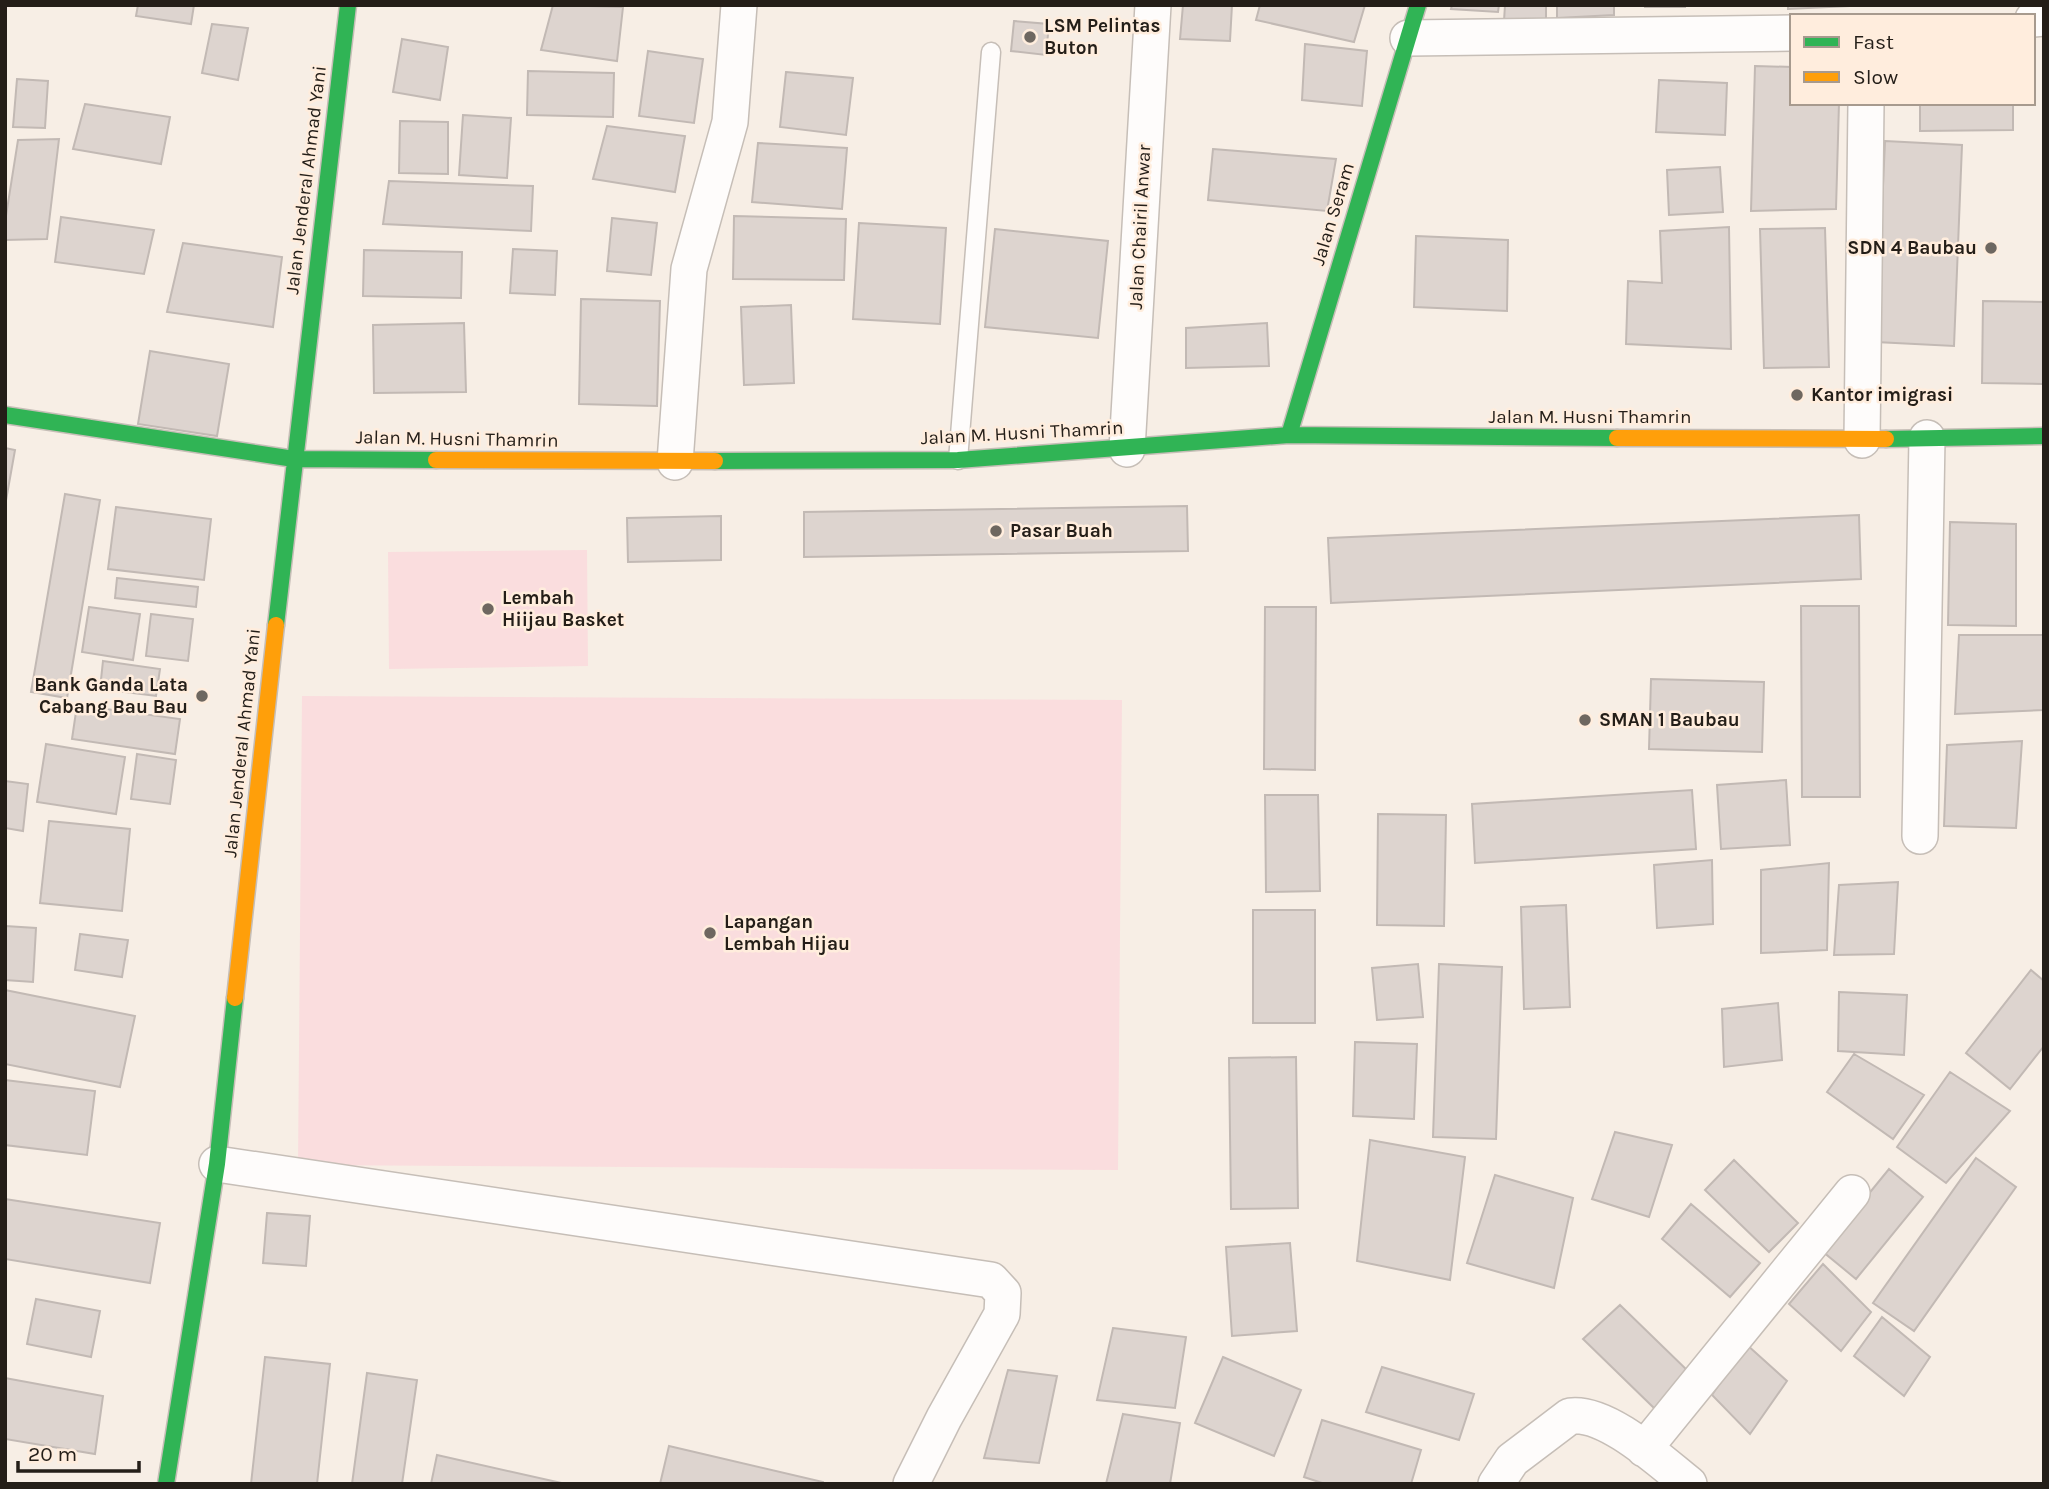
<svg xmlns="http://www.w3.org/2000/svg" width="2049" height="1489" viewBox="0 0 2049 1489" font-family="Karla,sans-serif">
  <style>
    .green { fill: #faddde }
    .building { fill: #ddd4cf; stroke: #c2b9b4; stroke-width: 2 }
    .lines { fill: none; stroke-linecap: round; stroke-linejoin: round }
    .lane-casing { stroke: #c6beb7; stroke-width: 21 }
    .street-casing { stroke: #c6beb7; stroke-width: 38 }
    .fast-casing { stroke: #c6beb7; stroke-width: 19 }
    .slow-casing { stroke: #c6beb7; stroke-width: 19 }
    .lane { stroke: #fefcfb; stroke-width: 18 }
    .street { stroke: #fefcfb; stroke-width: 35 }
    .fast { stroke: #30b455; stroke-width: 16 }
    .slow { stroke: #ff9f0a; stroke-width: 16 }
    .poi-dot { fill: #6e6760; stroke: #ffeddd; stroke-width: 2.5 }
    .labels { text-anchor: middle; dominant-baseline: central; stroke-width: 5; stroke-linejoin: round; paint-order: stroke }
    .poi-label { font-size: 19px; font-weight: bold; fill: #241e18; stroke: #ffeddd; text-anchor: start }
    .street-label { font-size: 19px; fill: #241e18; stroke: #ffeddd }
  </style>
  <rect width="100%" height="100%" fill="#f7eee5"/>
  <path class="green" d="M587,550l1,116 -199,3 -1,-117z
    M302,696l820,4 -4,470 -820,-5z"/>
  <path class="building" d="M138,5h56l-3,19 -55,-8z
    M553,5l70,2 -6,54 -76,-11z
    M1183,5h49l-2,36 -50,-2z
    M1260,5h105l-11,37 -98,-22z
    M1452,5h47l-1,7 -47,-3z
    M1505,5h41v15l-42,1z
    M1557,5h57v10l-57,3z
    M1645,5h40v2h-40z
    M1788,5h83l-83,4z
    M1014,21l35,3 -3,31 -35,-4z
    M212,24l36,4 -10,52 -36,-7z
    M402,39l46,8 -8,53 -47,-8z
    M1305,44l62,7 -5,55 -60,-6z
    M648,51l55,8 -9,64 -55,-7z
    M1755,66l37,1v36h47l-3,106 -85,2z
    M528,71l86,2 -1,44 -86,-2z
    M786,72l67,6 -7,57 -66,-8z
    M17,79l31,2 -3,47 -32,-1z
    M1659,80l68,3 -2,52 -69,-3z
    M1920,103h93v27l-93,1z
    M85,104l85,13 -9,47 -88,-15z
    M463,115l48,3 -4,60 -48,-3z
    M400,121l48,1v52l-49,-1z
    M607,126l78,10 -10,56 -82,-13z
    M59,139l-12,100 -42,1v-18l13,-82z
    M1885,141l77,4 -8,201 -78,-4z
    M758,143l89,5 -5,61 -90,-7z
    M1213,149l123,10 -9,52 -119,-11z
    M1720,167l3,45 -54,3 -2,-45z
    M389,181l144,5 -2,45 -148,-7z
    M734,216l112,3 -2,61 -111,-1z
    M61,217l93,13 -10,44 -89,-12z
    M612,218l45,5 -6,52 -44,-4z
    M859,223l87,5 -6,96 -87,-5z
    M1729,227l2,122 -105,-5 2,-63 34,2 -2,-52z
    M1825,228l4,139 -65,1 -4,-139z
    M995,229l113,12 -10,97 -113,-11z
    M1416,236l92,4 -1,71 -93,-4z
    M183,243l99,14 -9,70 -106,-15z
    M513,249l44,2 -2,44 -45,-2z
    M364,250l98,2 -1,46 -98,-2z
    M581,299l79,2 -3,105 -78,-2z
    M1983,301l61,1v82l-62,-1z
    M791,305l3,78 -50,2 -3,-78z
    M464,323l2,69 -92,1 -1,-68z
    M1267,323l2,43 -83,2v-40z
    M150,351l79,13 -12,72 -79,-12z
    M5,448l10,2 -10,56z
    M65,494l35,6 -33,198 -36,-6z
    M1187,506l1,45 -384,6v-45z
    M116,507l95,12 -7,61 -96,-11z
    M1859,515l2,64 -530,24 -3,-65z
    M721,516v44l-93,2 -1,-44z
    M1950,522l66,2v102l-68,-1z
    M117,578l81,9 -2,20 -81,-9z
    M1801,606h58l1,191h-58z
    M89,607l51,7 -7,46 -51,-8z
    M1265,607h51l-1,163 -51,-1z
    M151,614l42,5 -5,42 -42,-5z
    M1959,635h85v75l-89,4z
    M103,661l57,8 -4,27 -56,-7z
    M1651,679l113,3 -2,70 -113,-3z
    M77,705l103,14 -5,35 -103,-15z
    M2022,741l-6,87 -72,-2 3,-81z
    M46,744l79,13 -9,57 -79,-12z
    M137,754l39,6 -6,44 -39,-5z
    M1786,780l4,65 -69,4 -4,-64z
    M5,781l23,3 -5,47 -18,-3z
    M1692,790l4,59 -221,14 -3,-59z
    M1265,795h53l2,96 -54,1z
    M1378,814l68,1 -2,111 -67,-1z
    M49,821l81,8 -8,82 -82,-8z
    M1712,860l1,64 -56,4 -3,-63z
    M1829,863l-2,87 -66,3v-83z
    M1898,882l-4,72 -60,1 5,-70z
    M1566,905l4,102 -46,2 -3,-102z
    M1253,910h62v113h-62z
    M5,926l31,2 -3,54 -28,-2z
    M80,934l48,6 -6,37 -47,-7z
    M1418,964l5,53 -46,3 -5,-52z
    M1439,964l63,3 -6,172 -63,-2z
    M2031,970l13,11v65l-34,43 -44,-36z
    M5,990l130,26 -15,71 -115,-23z
    M1839,992l68,3 -3,60 -66,-4z
    M1778,1003l4,57 -58,7 -2,-58z
    M1355,1042l62,2 -3,75 -61,-3z
    M1854,1054l70,41 -31,44 -66,-47z
    M1296,1057l2,151 -67,1 -2,-151z
    M1950,1072l60,39 -64,72 -49,-36z
    M5,1080l90,11 -8,64 -82,-10z
    M1615,1132l57,13 -23,72 -57,-18z
    M1370,1140l95,17 -15,123 -93,-19z
    M1976,1158l40,29 -102,144 -41,-28z
    M1734,1160l64,63 -29,29 -64,-62z
    M1889,1169l34,28 -67,82 -34,-28z
    M1495,1175l78,23 -19,90 -87,-25z
    M5,1199l155,24 -10,60 -145,-24z
    M1691,1204l69,59 -30,34 -68,-58z
    M267,1213l43,3 -4,50 -43,-3z
    M1290,1243l7,88 -65,5 -6,-89z
    M1823,1264l48,48 -30,39 -52,-47z
    M36,1299l64,12 -9,46 -64,-13z
    M1620,1305l68,66 -33,38 -72,-70z
    M1882,1317l48,40 -26,39 -50,-40z
    M1113,1328l73,9 -11,71 -78,-8z
    M1746,1344l41,37 -37,53 -38,-39z
    M265,1357l65,7 -13,120h-66z
    M1223,1357l78,33 -27,66 -79,-33z
    M1382,1367l92,27 -15,46 -93,-28z
    M1008,1370l49,6 -18,87 -55,-5z
    M367,1373l50,7 -15,104h-50z
    M5,1378l98,18 -8,58 -90,-15z
    M1123,1414l57,9 -10,61h-64z
    M1322,1420l99,30 -10,34h-86l-21,-7z
    M669,1446l154,36v2h-163z
    M437,1455l129,29h-135z"/>
  <g class="lines">
    <g class="lane-casing">
      <path id="lane" d="M958,460l33,-408"/>
    </g>
    <g class="street-casing">
      <path id="street" d="M2033,19l11,-1
        M1408,38l384,-5
        M1862,440l4,-337
        M1127,449l26,-444
        M675,462l14,-193 41,-147 9,-117
        M1920,836l7,-398
        M217,1164l774,116 12,13 -1,21 -58,104 -33,66
        M1644,1449l208,-256
        M1496,1484l16,-24 58,-44c37,-5 91,46 119,68"/>
    </g>
    <g class="fast-casing">
      <path id="fast" d="M5,415l289,44 142,1
        M1289,435l129,-430
        M1886,439l158,-3
        M715,461l243,-1 331,-25 328,3
        M276,625l72,-620
        M166,1484l51,-320 18,-166"/>
    </g>
    <g class="slow-casing">
      <path id="slow" d="M1617,438l269,1
        M436,460l279,1
        M235,998l41,-373"/>
    </g>
    <use href="#lane" class="lane"/>
    <use href="#street" class="street"/>
    <use href="#fast" class="fast"/>
    <use href="#slow" class="slow"/>
  </g>
  <g class="poi-dot">
    <circle cx="1030" cy="37" r="7"/>
    <circle cx="1991" cy="248" r="7"/>
    <circle cx="1797" cy="395" r="7"/>
    <circle cx="996" cy="531" r="7"/>
    <circle cx="488" cy="609" r="7"/>
    <circle cx="202" cy="696" r="7"/>
    <circle cx="1585" cy="720" r="7"/>
    <circle cx="710" cy="933" r="7"/>
  </g>
  <g class="labels">
    <g class="poi-label">
      <text x="1044" y="26">LSM Pelintas<tspan x="1044" dy="22">Buton</tspan></text>
      <text x="1977" y="248" text-anchor="end">SDN 4 Baubau</text>
      <text x="1811" y="395">Kantor imigrasi</text>
      <text x="1010" y="531">Pasar Buah</text>
      <text x="502" y="598">Lembah<tspan x="502" dy="22">Hiijau Basket</tspan></text>
      <text x="188" y="685" text-anchor="end">Bank Ganda Lata<tspan x="188" dy="22">Cabang Bau Bau</tspan></text>
      <text x="1599" y="720">SMAN 1 Baubau</text>
      <text x="724" y="922">Lapangan<tspan x="724" dy="22">Lembah Hijau</tspan></text>
    </g>
    <g class="street-label">
      <text transform="translate(306 180) rotate(-83)">Jalan Jenderal Ahmad Yani</text>
      <text transform="translate(1333 214) rotate(-73)">Jalan Seram</text>
      <text transform="translate(1140 227) rotate(-87)">Jalan Chairil Anwar</text>
      <text x="1590" y="417">Jalan M. Husni Thamrin</text>
      <text transform="translate(1022 433) rotate(-3)">Jalan M. Husni Thamrin</text>
      <text transform="translate(457 439) rotate(1)">Jalan M. Husni Thamrin</text>
      <text transform="translate(242 743) rotate(-84)">Jalan Jenderal Ahmad Yani</text>
    </g>
  </g>
  <rect width="2049" height="1489" fill="none" stroke="#241e18" stroke-width="14"/>
  <rect x="1790" y="14" width="245" height="91" fill="#ffeddd" stroke="#a79a8e" stroke-width="2"/>
  <rect x="1804" y="37" width="35" height="10" fill="#30b455" stroke="#a79a8e" stroke-width="2"/>
  <text x="1853" y="49" font-size="21" fill="#241e18">Fast</text>
  <rect x="1804" y="72" width="35" height="10" fill="#ff9f0a" stroke="#a79a8e" stroke-width="2"/>
  <text x="1853" y="84" font-size="21" fill="#241e18">Slow</text>
  <path d="M18 1461v10h121v-10" fill="none" stroke="#241e18" stroke-width="3.5"/>
  <text x="28" y="1461" font-size="21" fill="#241e18" stroke="#ffeddd" stroke-width="5" paint-order="stroke">20 m</text>
</svg>
